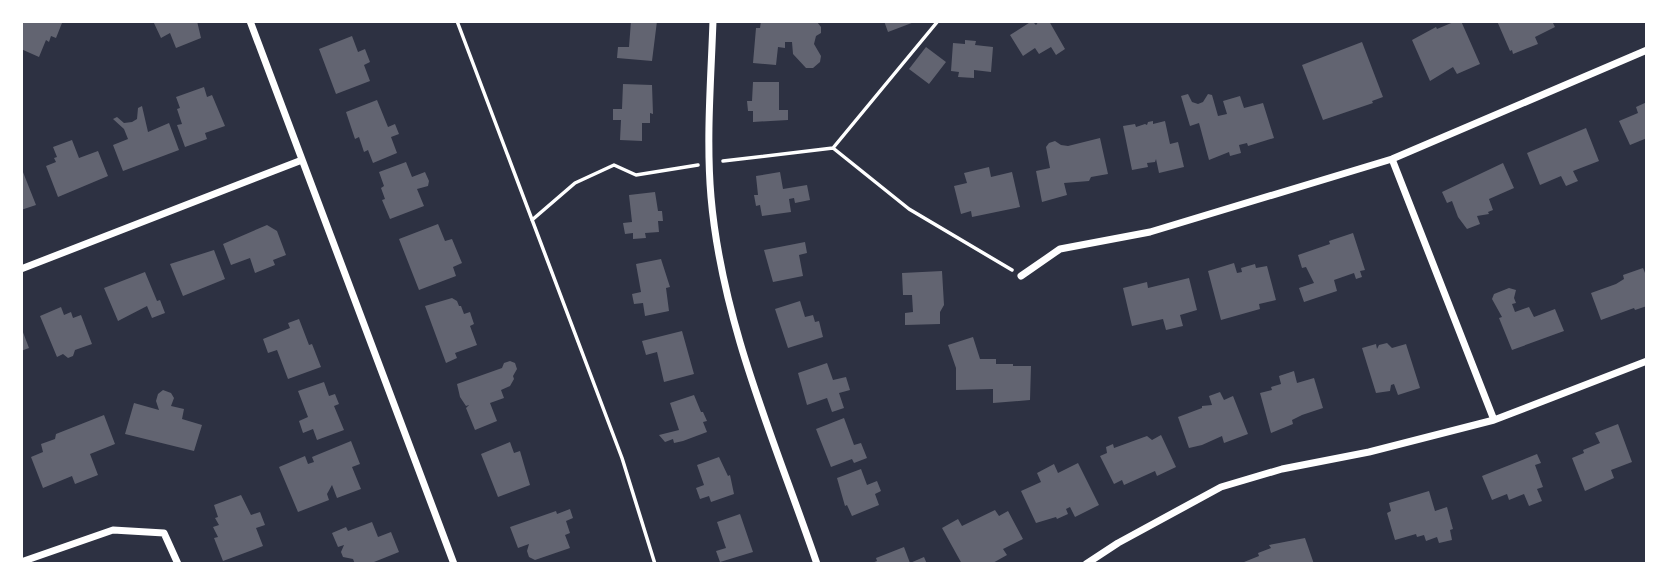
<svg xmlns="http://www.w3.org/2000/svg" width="1668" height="585" viewBox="0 0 1668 585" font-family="'Archivo Narrow',sans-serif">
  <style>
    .building { fill: #626471 }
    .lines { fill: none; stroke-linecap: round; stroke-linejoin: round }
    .path { stroke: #fff; stroke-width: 3.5 }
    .minor { stroke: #fff; stroke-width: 7 }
  </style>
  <rect width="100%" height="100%" fill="#2d3142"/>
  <path class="building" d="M21,21h36l5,2 -6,15 -5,-2 -2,6 -3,-2 -7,17 -18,-8z
    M153,21h44l4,17 -25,10 -6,-15 -9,5z
    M631,21h26l-5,40 -35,-3 1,-11h11z
    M761,21l56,1 4,5v6l-5,3 -2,8 7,12 -1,6 -7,6h-7l-13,-14 -1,-12h-7v6l-7,-1 -2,18 -23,-2 3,-35h4z
    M884,21h33l-29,11z
    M1032,21l4,4 3,-4h10l16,28 -9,6 -5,-8 -12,7 -4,-6 -12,8 -13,-21z
    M1456,21h5l19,43 -23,10 -4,-7 -23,14 -18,-41 24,-13 1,2z
    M1497,21h55l3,6 -20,10 3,7 -25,10 -1,-4 -2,1z
    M352,36l6,16 7,-3 5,13 -6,3 6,16 -34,13 -17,-45z
    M965,40l11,1 -1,4 18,2 -2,25 -17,-2v8l-16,-1 1,-5 -8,-1 2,-28 12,1z
    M1362,42l21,55 -11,4 1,2 -50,17 -21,-55z
    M926,47l20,15 -17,22 -20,-15z
    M753,82h26v28h9v10l-35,2v-11h-5l-1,-10h5z
    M623,84l29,1 1,29 -3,-1v10h-8v18l-22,-1 1,-20h-8v-11h9z
    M204,87l3,10 5,-2 13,31 -20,7 2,6 -22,8 -8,-22 5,-1 -5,-15 3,-1 -4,-11z
    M1188,94l4,8 6,2 5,-2 5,-8 4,1 6,21 9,-2 -4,-13 17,-5 4,12 19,-5 11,35 -26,8 -1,-3 -8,2 2,8 -11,3 -1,-4 -20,8 -10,-37 -9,3 -9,-30z
    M377,100l11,27 7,-3 4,10 -8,3 6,16 -24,10 -5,-13 -4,2 -5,-15 -4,2 -9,-27z
    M1647,102v36l-17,7 -11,-24 19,-8 -2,-6z
    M142,106l6,26 21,-9 10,27 -56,21 -10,-26 15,-6 -4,-10 -11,-10 4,-2 7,6 8,-1 5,-3 1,-11z
    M1153,121v3l12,-3 5,23 8,-2 6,25 -25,6 -3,-14 -1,3 -8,1 1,4 -16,3 -9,-44 12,-2 1,3 9,-3 2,1 1,-3z
    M1586,128l13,33 -26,10 5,10 -12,5 -5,-10 -21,9 -13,-32z
    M1100,138l8,36 -17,3 -2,4 -25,2 3,12 -25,7 -6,-31 14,-3 -4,-21 3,-4 6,-2 6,4 7,1z
    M72,140l7,18 19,-7 10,25 -50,21 -12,-31 10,-4 -2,-4 3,-1 -4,-10z
    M406,162l6,15 13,-5 4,9 -1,5 -11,3 7,17 -34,13 -8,-19 3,-1 -4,-11 3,-2 -5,-14z
    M1503,163l11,25 -25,11 4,11 -5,2 1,2 -12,2 3,8 -13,5 -9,-12 -6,-16 -5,2 -5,-11z
    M21,167l15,38 -15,5z
    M989,167l2,10 21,-5 8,35 -48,10 -1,-6 -10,3 -7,-28 13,-3 -3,-10z
    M780,172l3,17 24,-4 3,15 -15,3 -1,-5 -5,1 2,13 -29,4 -2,-11 -4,1 -2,-11h4l-2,-19z
    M655,192l3,19h4l1,10h-5l1,11 -14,1 1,5 -13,1v-6l-8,1 -2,-11 9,-1 -3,-27z
    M438,224l7,17 7,-2 10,24 -9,4 3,9 -37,14 -20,-51z
    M267,225l10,6 9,24 -13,5 2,5 -20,8 -5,-15 -19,7 -8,-21z
    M1353,233l12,37 -5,1 2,6 -6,2 -2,-6 -20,7 3,11 -33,11 -5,-14 15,-5 -8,-16 -4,1 -4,-13 32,-11 -1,-3z
    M805,242l2,11 -8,2 4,21 -30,6 -9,-32z
    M214,250l11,29 -42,17 -13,-32z
    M661,259l9,28 -4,1 3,23 -24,5 -2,-13 -9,1 -2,-10 9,-2 -5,-28z
    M1234,263l3,10 5,-1 -1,-4 14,-4 1,4 11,-2 9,34 -17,4 1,5 -39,11 -13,-49z
    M1643,268l4,10v28l-12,4 -1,-2 -33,12 -10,-27 25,-9 8,-5 -1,-4z
    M942,271l2,34 -4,7v12l-35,1v-12l8,-1 -1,-17h-9l-1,-22z
    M145,272l12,29 3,-1 5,13 -13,5 -5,-12 -29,15 -14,-33z
    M1189,278l8,32 -17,5 3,11 -17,4 -3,-11 -31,7 -9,-38 24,-6 1,6z
    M1509,288l7,2 -2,8 2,5 -4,1 3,8 14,-5 5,10 21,-8 9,22 -52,19 -13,-32 3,-1 -10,-18 2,-5z
    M452,298l5,3 2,5h2l3,8 6,-2 4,12 -4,2 7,19 -22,8 2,5 -11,5 -21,-57z
    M800,301l5,16 8,-2 2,7 4,-1 4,16 -35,11 -13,-39z
    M61,307l3,8 7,-3 2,6 8,-3 11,29 -17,6 -2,6 -5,2 -5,-4 -6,3 -17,-41z
    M299,319l10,26 3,-1 9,23 -33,12 -11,-29 -9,3 -5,-14 27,-11 -2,-5z
    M21,327l8,21 -8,3z
    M682,331l12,43 -30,8 -7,-30 -11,3 -4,-14z
    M973,337l7,22h16v5h17v2h18l-1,34 -37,3v-14l-37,1v-22l-8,-23z
    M1387,343l5,5 14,-4 14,44 -22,7 -4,-11 -3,1 -1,6 -14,2 -14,-45 14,-4 1,5 2,-4z
    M510,361l5,2 2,6 -4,7 1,3 -4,7 -9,4 3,8 -14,5 7,18 -22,9 -9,-22 3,-3 -3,1 -6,-9 -3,-13 45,-16 2,-5z
    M827,363l6,17 13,-3 4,13 -11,3 5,15 -12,4 -5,-14 -20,7 -9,-32z
    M1294,371l3,12 17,-5 9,30 -21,7 -10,5 1,4 -22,9 -11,-40 12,-3 -1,-3 10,-3 -2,-8z
    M324,382l5,14 6,-2 4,10 -5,2 10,24 -27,10 -4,-11 -10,4 -4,-12 9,-4 -10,-26z
    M163,390l8,3 3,5 -3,8 13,3 -2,10 20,6 -8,26 -69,-17 9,-31 25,7 -3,-9 2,-7z
    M1220,392l4,8 9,-4 15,38 -24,9 -2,-7 -20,9 -13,3 -11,-31 24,-9v-2l10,-1 -3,-9z
    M694,395l7,17h2l4,9 -4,1 4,10 -24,9 -9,2 -1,-4 -8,3 -6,-7 20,-5 -9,-27z
    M104,415l11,29 -25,10 8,21 -23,9 -3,-8 -29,12 -12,-31 12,-5 -2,-8 14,-5 1,-5z
    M844,418l10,27 7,-2 6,15 -13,5 -2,-4 -21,8 -15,-38z
    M1618,424l14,38 -21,8 3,8 -29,13 -13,-33 12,-5 -1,-3 17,-7 -5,-10z
    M1161,435l15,32 -19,9 -2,-5 -31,14 -2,-5 -8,4 -14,-28 7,-3 -1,-6 7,-3 1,4 33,-12 5,4z
    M351,441l9,23 -8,3 9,22 -24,9 -5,-13 -5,9 2,6 -31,12 -19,-45 26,-11 3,8 6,-2 -2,-5z
    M510,442l4,11 6,-2 10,34 -32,12 -17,-43z
    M1537,454l4,9 -6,2 8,22 -6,2 5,12 -13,5 -5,-12 -15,6 -2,-6 -15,6 -10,-24z
    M719,457l9,19 2,-1 4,19 -23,8 -2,-6 -9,3 -4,-11 8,-3 -7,-20z
    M1078,463l21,42 -24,12 -5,-10 -4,2 2,5 -11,5 -1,-2 -20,6 -15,-32 20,-9 -4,-9 17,-9 4,9z
    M861,469l6,16 10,-4 4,10 -6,3 4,11 -27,11 -5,-11 -2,1 -8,-28z
    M1429,491l6,20 12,-4 6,22 -3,1 2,10 -13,3 -2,-6 -11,4 -2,-6 -7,2 -1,-3 -21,6 -8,-27 4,-2 -2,-8z
    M241,495l10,20 9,-3 5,13 -9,3 7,18 -40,15 -9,-23 4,-1 -5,-10 6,-2 -4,-7 3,-1 -4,-12z
    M570,509l3,9 -7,3 4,12 -5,2 5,13 -35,12 -6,-3 -2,-6 2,-7 -11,4 -8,-21 46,-16 1,3z
    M995,510l4,6 9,-5 15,28 -20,10 4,6 -16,9h-29l-20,-36 16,-9 4,7z
    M740,514l13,38 -33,10 -4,-11 10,-3 -9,-26z
    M372,522l6,15 13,-5 8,20 -30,12h-14l-2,-5 -10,-2 -2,-5 3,-7 -6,2 -6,-14 14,-6 2,4z
    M1305,538l9,26h-75l20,-8 -1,-3 13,-5 -2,-3z
    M904,547l6,16 14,-6 3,7h-58l8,-3 -1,-3z"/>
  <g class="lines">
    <path class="path" d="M457,21l165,437 33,106
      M833,148l105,-127
      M723,161l110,-13 76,61 103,61
      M532,220l43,-37 39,-18 22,10 62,-10"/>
    <path class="minor" d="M250,21l204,543
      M713,21c-2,58 -7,118 -2,176 11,127 65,247 106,367
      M1392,159l102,261
      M21,269l281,-109
      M1021,276l39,-27 90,-17 242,-73 255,-109
      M21,562l92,-32 51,3 14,31
      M1086,564l32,-21 103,-56 61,-18 87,-17 125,-32 153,-59"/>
  </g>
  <rect width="1668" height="585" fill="none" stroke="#ffffff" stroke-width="46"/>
</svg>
